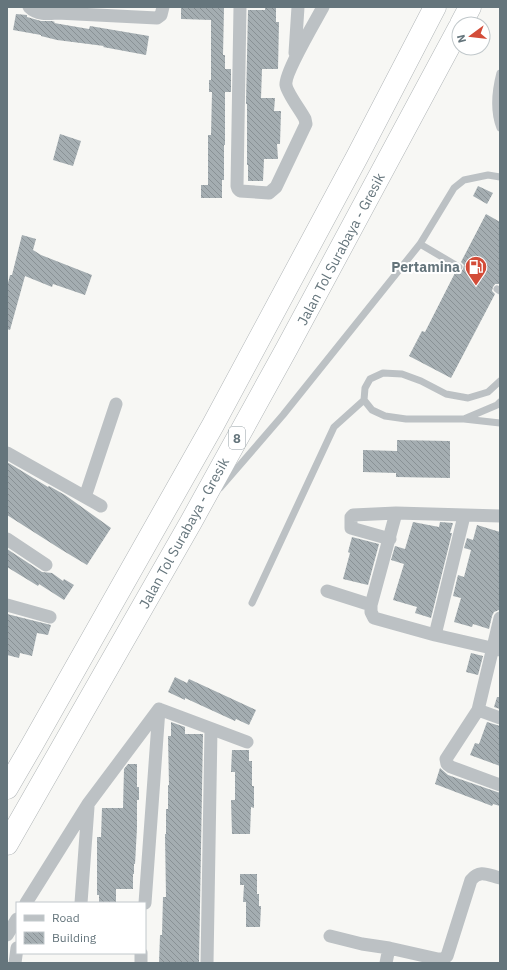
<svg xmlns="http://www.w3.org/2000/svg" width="507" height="970" viewBox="0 0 507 970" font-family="'IBM Plex Sans',sans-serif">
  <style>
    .building { fill: url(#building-back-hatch) }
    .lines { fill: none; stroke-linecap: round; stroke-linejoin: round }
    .motorway-casing { stroke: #b0b5b7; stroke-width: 23 }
    .service { stroke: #bcc1c4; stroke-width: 7 }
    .minor { stroke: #bcc1c4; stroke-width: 13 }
    .motorway { stroke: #fff; stroke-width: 22 }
    .labels { text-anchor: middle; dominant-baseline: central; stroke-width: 4; stroke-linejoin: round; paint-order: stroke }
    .shield { fill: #fff; stroke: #939ea3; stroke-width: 1 }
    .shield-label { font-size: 13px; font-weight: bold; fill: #65757c }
    .street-label { font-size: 14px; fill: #65757c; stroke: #fff }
    .poi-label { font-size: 14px; font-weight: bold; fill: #65757c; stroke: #fff; text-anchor: end }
  </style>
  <defs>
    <pattern id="building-back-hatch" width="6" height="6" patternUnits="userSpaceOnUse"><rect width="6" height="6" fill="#a4adb1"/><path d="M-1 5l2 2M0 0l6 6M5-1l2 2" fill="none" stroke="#899195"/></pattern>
  </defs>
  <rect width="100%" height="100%" fill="#f7f7f4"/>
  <path class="building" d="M181,7l43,1 -1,47h2v14h6v23h-6v53h-1v35h-2v18h-21v-13h7v-50h3l1,-43h-3v-12h2v-60l-30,-1z
    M265,8h11v14h3l-1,47h-16l-1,29h14l-1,13h7l-1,33h-3l1,15h-14l-1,22h-15v-16h-1v-61h-1l2,-94h17z
    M16,14l11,1v2l14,4h11l3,1 -1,1 35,6 1,-3 59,10 -3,19 -43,-8 1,-1 -47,-6 -16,-4v-1l-28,-5z
    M60,134l21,7 -8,25 -20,-6z
    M478,186l15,7 -6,11 -14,-8z
    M486,214l14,8v62h-5l-2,3 -1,4 3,3 -44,84 -42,-22 13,-25 3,1 31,-61 5,1 2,-3 1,-4 -3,-3z
    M22,235l14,4 -3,11 8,5 51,20 -7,20 -32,-11 -1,3 -27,-11 -15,54 -3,-1v-42l3,-12h2z
    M397,440l53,1v37l-54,-1v-4l-33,-1v-22l34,1z
    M7,462l41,25 1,-1 16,9 46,33 -24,37 -25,-15 -55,-35z
    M413,522l26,5 1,-5 13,1 -3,10h2l-21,85 -16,-5 2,-6 -24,-7 11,-36 -13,-4 4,-14 10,3z
    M477,525l23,7v73l-1,5 -5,2 -2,4 -3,13 -16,-5 -1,3 -18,-5 7,-24 -8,-2 5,-21 6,2 7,-27 -7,-2 3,-10 6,2z
    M352,537l27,7 -11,41 -25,-6 7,-26 -2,-1z
    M7,549l35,23 10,1 11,8 1,-2 10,6 -10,15 -25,-16 -1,2 -31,-19z
    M7,614l44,11 -3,10 -11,-2 -5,23 -12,-3 -1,5 -12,-3z
    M471,653l12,3 -5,19 -12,-3z
    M175,677l12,6 2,-4 67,31 -7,15 -13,-6 -1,2 -50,-23v2l-17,-8z
    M497,697h3v12l-6,-2z
    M171,722l14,5v7h18l-4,229h-40l1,-28h2l1,-38h3l-1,-63h1v-25h2v-24h1l-1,-49h3z
    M487,722l13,4v40l-30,-11 5,-12 4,1z
    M232,750h17v11h3v25h2v22l-3,-1 -1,27h-18l-1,-34h4v-28h-4z
    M128,764h9v23h2v13h-2v28l-2,36h-1v10h-1v15h-17v14h-17v-8h-2v-58h4l1,-29h21l1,-39z
    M440,768l8,7 52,18v13l-7,-2 -1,2 -57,-22z
    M240,874h17v20h2v12h2l-1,21h-14v-25h-3l1,-17h-4z"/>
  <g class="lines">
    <g class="motorway-casing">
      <path id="motorway" d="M461,24l9,-17
        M7,788l25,-43 181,-320 144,-268 78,-150
        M7,844l184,-322 96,-174 172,-320"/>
    </g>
    <path class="service" d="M500,73c-5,19 -7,37 0,55
      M420,244l39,23
      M497,289l3,2
      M500,381l-12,11 -20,6 -22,-4 -25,-13 -19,-7 -19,-1 -13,6 -5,9 -1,12 8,10 13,6 21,3h58l33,-14 3,-3
      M464,419l36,4
      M220,488l63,-73 137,-171 34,-56 10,-8 24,-5 12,2
      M252,603l82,-176 30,-27"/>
    <path class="minor" d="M29,7c8,8 18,7 28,6l100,5 4,-3 2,-8
      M240,7l-3,179 1,3 2,2 29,2 7,-6 30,-63 -1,-5c-4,-8 -18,-26 -19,-34 -2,-11 30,-65 37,-78
      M295,53l3,-46
      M7,453l94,53
      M85,497l31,-93
      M396,513l-25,92v7l3,6 61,17 65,15
      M7,539l39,26
      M390,539l-39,-11v-11l2,-2 43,-2 104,3
      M327,591l44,14
      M7,605l43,12
      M500,618l-22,92 -32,49 1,5 4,3 49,18
      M435,635l29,-119
      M159,709l88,33
      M478,710l22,8
      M26,903l62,-99 71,-95
      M81,903l7,-96
      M145,903l14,-194
      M7,935l10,-16
      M330,936l32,8 27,4
      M15,963l2,-15
      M141,963v-10
      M207,963l4,-234
      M386,963l3,-15 49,11h5l4,-3 24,-76c9,-11 17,-5 29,-2"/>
    <use href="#motorway" class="motorway"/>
  </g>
  <defs>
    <g id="fuel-pin" transform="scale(1.15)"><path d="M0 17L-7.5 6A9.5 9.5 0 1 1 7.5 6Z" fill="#d34c38" stroke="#fff"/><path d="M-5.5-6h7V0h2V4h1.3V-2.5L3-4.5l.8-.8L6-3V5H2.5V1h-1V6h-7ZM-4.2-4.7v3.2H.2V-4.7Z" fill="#fff"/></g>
  </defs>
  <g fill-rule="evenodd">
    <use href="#fuel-pin" x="476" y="267"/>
  </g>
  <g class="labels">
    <rect class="shield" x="229" y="427" width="16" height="22" rx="3"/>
    <g class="shield-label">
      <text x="237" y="438">8</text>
    </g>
    <g class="street-label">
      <text transform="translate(341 249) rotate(-62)">Jalan Tol Surabaya - Gresik</text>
      <text transform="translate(184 533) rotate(-61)">Jalan Tol Surabaya - Gresik</text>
    </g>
    <g class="poi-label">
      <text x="460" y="267">Pertamina</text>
    </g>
  </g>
  <rect width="507" height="970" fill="none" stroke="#65757c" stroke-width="16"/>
  <rect x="16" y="902" width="130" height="52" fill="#ffffff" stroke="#c1c8cb"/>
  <rect x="24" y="915" width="20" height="6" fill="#bcc1c4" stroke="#c1c8cb"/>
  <text x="52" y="922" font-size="12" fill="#65757c">Road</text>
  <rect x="24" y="932" width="20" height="12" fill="url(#building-back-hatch)" stroke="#c1c8cb"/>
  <text x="52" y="942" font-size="12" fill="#65757c">Building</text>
  <g transform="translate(471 36) rotate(255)"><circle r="19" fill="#ffffff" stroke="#c1c8cb"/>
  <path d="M0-3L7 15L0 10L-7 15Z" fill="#d34c38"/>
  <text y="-6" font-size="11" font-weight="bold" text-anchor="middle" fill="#65757c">N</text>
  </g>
</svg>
